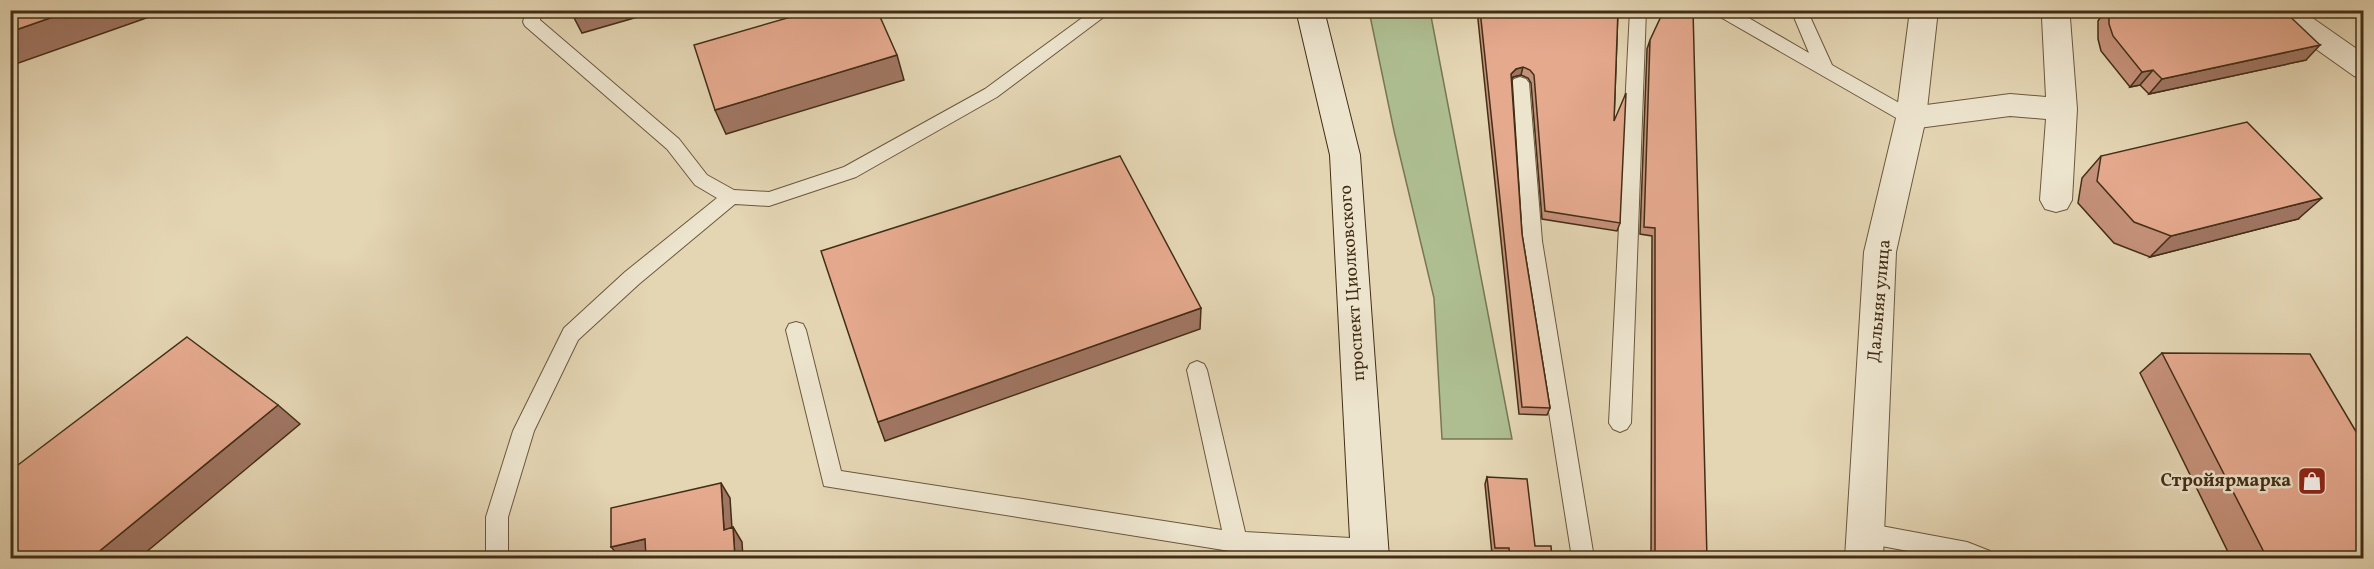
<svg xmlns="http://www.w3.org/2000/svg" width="2374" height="569" viewBox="0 0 2374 569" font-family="Vollkorn,serif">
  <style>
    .green { fill: #aebe91; stroke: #787654; stroke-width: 1.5 }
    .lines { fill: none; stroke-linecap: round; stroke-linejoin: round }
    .service-casing { stroke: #6b583d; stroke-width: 2 }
    .minor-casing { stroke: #6b583d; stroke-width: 2 }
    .tertiary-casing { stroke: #6b583d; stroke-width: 2 }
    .secondary-casing { stroke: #432e16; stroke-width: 2 }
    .service { fill: #ede4ce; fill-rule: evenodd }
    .minor { fill: #ede4ce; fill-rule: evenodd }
    .tertiary { fill: #ede4ce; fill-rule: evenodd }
    .secondary { fill: #ede4ce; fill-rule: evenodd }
    .wall { fill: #c5917a; stroke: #432e16; stroke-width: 1.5 }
    .shaded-wall { fill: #a07663; stroke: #432e16; stroke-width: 1.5 }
    .building { fill: #e5a98e; stroke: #432e16; stroke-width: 1.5 }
    .labels { text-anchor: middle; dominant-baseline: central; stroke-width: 5; stroke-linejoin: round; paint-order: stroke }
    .street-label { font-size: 18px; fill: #432e16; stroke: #ede4ce }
    .poi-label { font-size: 18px; font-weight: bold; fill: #432e16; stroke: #ede4ce; text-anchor: end }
  </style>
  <rect width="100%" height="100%" fill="#e4d5b3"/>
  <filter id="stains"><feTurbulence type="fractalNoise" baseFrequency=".00333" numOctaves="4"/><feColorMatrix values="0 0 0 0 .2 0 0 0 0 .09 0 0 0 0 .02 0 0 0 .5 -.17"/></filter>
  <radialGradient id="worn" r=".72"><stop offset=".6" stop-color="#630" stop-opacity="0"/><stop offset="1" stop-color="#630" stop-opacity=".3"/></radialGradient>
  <path class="green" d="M1369,11h61l82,428h-70l-8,-141 -40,-167z"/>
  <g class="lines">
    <g class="service-casing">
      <path id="service" d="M526,10h16l-2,10 139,119 28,36 27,15 35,2 75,-25 141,-78 108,-79h20l-116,87 -141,80 -87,29 -34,-2 -96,80 -61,56 -44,91 -26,86v41h-22v-41l27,-86 51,-103 61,-56 92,-74 -22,-13 -28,-36 -142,-123 -2,-4z
        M1630,10h16l-15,413 -4,6 -7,3 -7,-3 -4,-6z
        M1713,10h22l74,43 -18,-43h16l25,55 85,48 3,5 -3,5 -6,1 -6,-1 -190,-109z
        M1520,77l6,2 3,4 13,158 52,317h-22l-50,-317 -11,-158 3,-4z
        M796,322l7,2 3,6 35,141 381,59 -35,-160 3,-6 7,-3 7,3 3,6 38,162 124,7 8,3 3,7 -3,7 -6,2 -135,-6 -412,-66 -38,-156 3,-6z
        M1865,523l102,19 23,9 3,7h-47l-81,-15 -8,-3 -3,-7 3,-7z"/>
    </g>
    <g class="minor-casing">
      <path id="minor" d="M2273,10h28l63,44v25l-10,-3 -79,-56 -4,-7z
        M2046,11h20l4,7 7,91 -5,91 -5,9 -11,3 -11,-3 -5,-9 6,-81 -36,-3 -99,13 -11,-3 -4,-8 4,-8 11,-3 99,-13 36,3 -4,-79z"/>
    </g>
    <g class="tertiary-casing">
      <path id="tertiary" d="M1910,10h28l-12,108 -30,134 -13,306h-38l19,-306 32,-134z"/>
    </g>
    <g class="secondary-casing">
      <path id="secondary" d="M1296,10h28l36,145 29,403h-38l-21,-403z"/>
    </g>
    <use href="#service" class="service"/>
    <use href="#minor" class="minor"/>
    <use href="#tertiary" class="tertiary"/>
    <use href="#secondary" class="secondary"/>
  </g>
  <path class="wall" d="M1477,10h141l-4,111 6,102 -3,8 -75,-12 -11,-136 -3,-5 -7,-3 -8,2 -1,2 10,155 28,174 -3,7 -28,-1z
    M2105,10h178l23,50 -157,34 -9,-9 -10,2 -29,-36 -3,-12v-18z
    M1650,40l57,518h-56l1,-322 -12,-2 7,-185z
    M2101,156l197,63 -148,38 -36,-14 -36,-40 4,-25z
    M2162,353l202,205h-133l-91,-185z
    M1487,477l48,69 17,12h-46v-3l-14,-1 -7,-70z"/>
  <path class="shaded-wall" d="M73,10h96l-159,56v-34z
    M570,10h92l-80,23z
    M2320,45l-14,15 -157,34 13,-15z
    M897,55l7,25 -178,54 -11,-24z
    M1523,67l-2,8 -8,2 -4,5 2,-8 5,-5z
    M2153,70l-13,15 -10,2 12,-15z
    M2322,198l-24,21 -148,38 21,-21z
    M1201,308l-1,21 -315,112 -7,-19z
    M278,405l22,19 -161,134h-48z
    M721,483l9,15 3,46 -9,-14z
    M733,527l9,15 1,16h-8z
    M645,539l11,14 -23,5h-12l-10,-11z"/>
  <path class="building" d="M10,10h63l-63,22z
    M815,10h62l20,45 -182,55 -21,-65z
    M1480,10h138l-4,111 12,-28 -6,130 -75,-12 -11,-136 -4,-5 -7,-3 -7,2 -5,5 11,160 28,174 -28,-1z
    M1664,10h29l14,548h-52v-330l-11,-1 6,-187z
    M2109,10h174l37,35 -158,34 -9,-9 -11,2 -29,-36 -4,-12z
    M2247,122l75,76 -151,38 -37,-14 -37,-41 4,-25z
    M1120,156l81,152 -323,114 -57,-171z
    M187,337l91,68 -187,153h-77l-4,-2v-85z
    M2162,353l148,1 54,91v113h-97z
    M1487,477l40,2 8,67h16l1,12h-42l-1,-10h-14z
    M721,483l3,47 9,-3 2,31h-89l-1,-19 -34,8v-39z"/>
  <defs>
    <g id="shop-square" transform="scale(1.5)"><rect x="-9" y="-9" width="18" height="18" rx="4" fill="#8f2418" stroke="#ede4ce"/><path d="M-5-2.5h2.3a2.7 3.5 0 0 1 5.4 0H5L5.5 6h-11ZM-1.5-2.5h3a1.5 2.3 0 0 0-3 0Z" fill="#fff"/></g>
  </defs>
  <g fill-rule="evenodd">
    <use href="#shop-square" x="2312" y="481"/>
  </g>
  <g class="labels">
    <g class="street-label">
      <text transform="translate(1353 283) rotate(-94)">проспект Циолковского</text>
      <text transform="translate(1880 301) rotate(-85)">Дальняя улица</text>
    </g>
    <g class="poi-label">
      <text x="2291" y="481">Стройярмарка</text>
    </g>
  </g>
  <rect width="2374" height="569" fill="none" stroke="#e4d5b3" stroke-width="36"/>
  <rect x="12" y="12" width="2350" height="545" fill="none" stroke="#432e16" stroke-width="3"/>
  <rect x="18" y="18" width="2338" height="533" fill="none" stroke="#432e16" stroke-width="1.5"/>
  <rect width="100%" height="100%" filter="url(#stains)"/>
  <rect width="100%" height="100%" fill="url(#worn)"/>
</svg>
